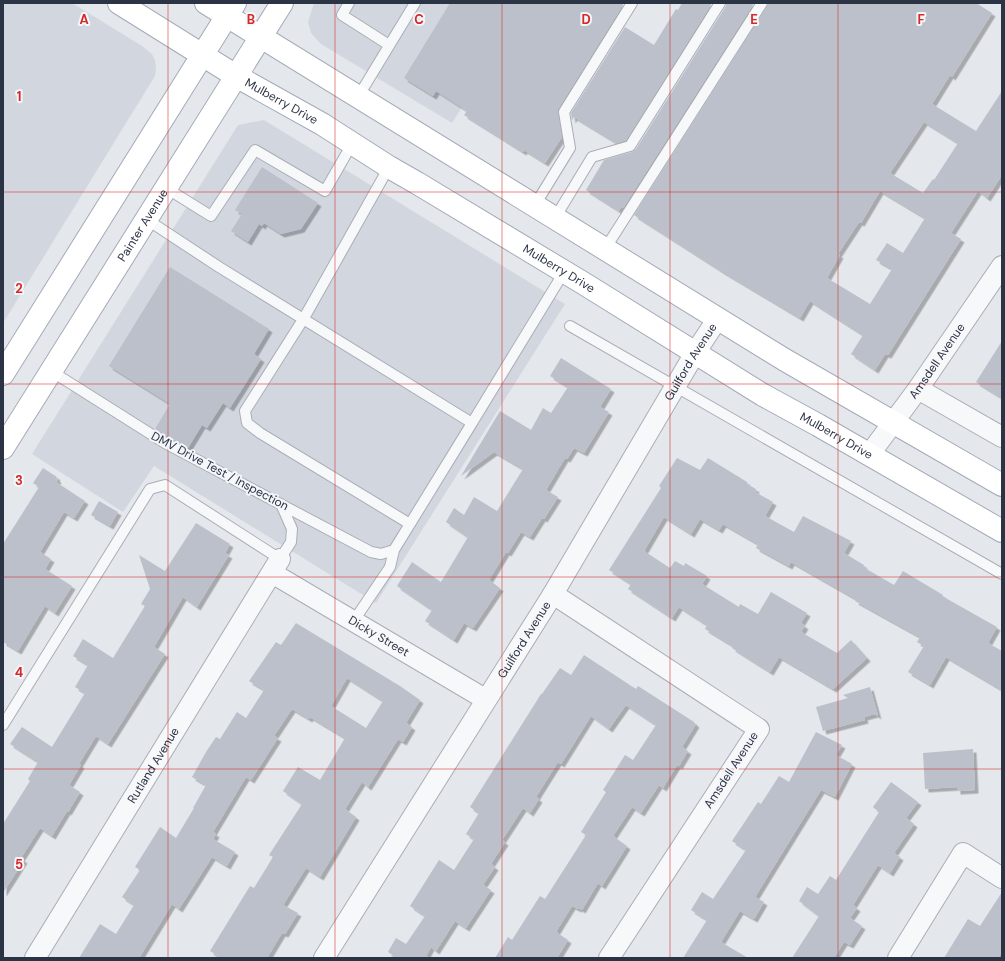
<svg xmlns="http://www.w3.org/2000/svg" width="1005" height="961" viewBox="0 0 1005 961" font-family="'DM Sans',sans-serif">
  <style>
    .built { fill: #d2d6de }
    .building { fill: #bbc0ca; fill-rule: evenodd; filter: url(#shadow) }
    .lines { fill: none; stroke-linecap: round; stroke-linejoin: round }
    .lane-casing { stroke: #a9aeb7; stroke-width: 12 }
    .street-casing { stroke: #a9aeb7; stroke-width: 22 }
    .primary-casing { stroke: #a3abb8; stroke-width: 24 }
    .lane { stroke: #f7f8fa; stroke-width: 10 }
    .street { stroke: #f7f8fa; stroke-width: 20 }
    .primary { stroke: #fff; stroke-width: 22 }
    .grid { fill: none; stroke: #d62828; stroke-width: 1; stroke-opacity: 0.55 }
    .labels { text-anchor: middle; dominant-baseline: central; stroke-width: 4; stroke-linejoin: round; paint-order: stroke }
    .street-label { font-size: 12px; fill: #2b3445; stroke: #f4f6f9 }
    .grid-label { font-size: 13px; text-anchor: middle; font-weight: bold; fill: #d62828; stroke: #f4f6f9; stroke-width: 4; stroke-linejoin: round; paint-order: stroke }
  </style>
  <defs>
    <filter id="shadow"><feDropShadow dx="3.5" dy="3.5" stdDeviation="0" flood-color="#0004"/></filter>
  </defs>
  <rect width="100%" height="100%" fill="#e4e7ec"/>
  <path class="built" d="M3,3h69l70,43 10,8 3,7 1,8 -1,7 -152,247z
    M314,3h215l-77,120 -131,-79 -10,-11 -3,-11z
    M264,120l301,184 -189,299 -222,-137 -31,46 -91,-58 206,-329z"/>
  <path class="building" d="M450,3h174l-66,106v4l4,24 -17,26 -21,-13 -1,2 -59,-37 3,-4 -31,-20 -3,5 -29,-18z
    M682,3h30l-86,137 -12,4 1,-2 -41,-25 -2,3 -1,-7 54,-86 29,18 22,-36 2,1z
    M726,3h28l-131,205 -2,-1 -2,4 -33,-21 18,-30 28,-8 4,-3 90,-143z
    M768,3h208l16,10 -40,64 -2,-2 -18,29 44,27 26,-40v84l-15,23 -9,-7 -27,42 10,6 -73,116 -3,-1 -10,16 -24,-16 12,-19 -53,-34 -10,17 -77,-46 -89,-57 133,-209zM924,122l34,21 -24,37 -1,-1 -10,14 -33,-20zM880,191l45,27 -22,35 -16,-10 -11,17 16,9 -22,35 -43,-26 13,-23 -2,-1 21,-32 2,1z
    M262,167l56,36 -17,26 -20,5 -17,-11 -2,3 -3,-2 -11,18 -17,-11 11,-17 -7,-4z
    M170,267l99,62 -15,25 7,5 -31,49 -7,-5 -16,25 -5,-3 -14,23 -33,-19 15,-25 -61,-38z
    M1002,341v57l-26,-16z
    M561,358l50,31 -11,18 9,5 -25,41 -10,-5 -7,11 -2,-1 -19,32 12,7 -14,22 -2,-1 -12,19 -9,-5 -13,21 -2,-1 -17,28 11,8 -27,40 -9,-5 -10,17 -29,-19 7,-11 -35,-24 15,-24 29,20 27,-45 -22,-15 8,-14 10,7 10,-18 23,14 26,-42 -29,-17 -33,24 39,-65 31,19 12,-22 8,5 17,-26 -18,-11z
    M677,458l23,12 8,-12 39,24v2l9,5 -1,3 18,10 -8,14 29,16 9,-16 48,25 -7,12 20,12 -1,2 31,18 9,-14 40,24 -1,1 55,31 -9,16 14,8v39l-56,-33 -16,28 -22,-13 16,-26 -7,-4 3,-5 -65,-36 1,-2 -65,-37 -2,4 -33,-18 2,-4 -35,-20 -4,6 -19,-11 -9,15 -27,-17 -20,34 26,17 5,-7 9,5 1,-3 22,13 -5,8 37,23 1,-3 18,10 13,-22 36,21 -6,10 4,3 -4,6 36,21 14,-13 16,18 -34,31 -54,-32 -9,15 -38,-24 1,-2 -28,-17 2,-4 -28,-18 -7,11 -44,-29 3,-5 -22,-14 52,-82 -2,-2z
    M43,468l14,9 -1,1 2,2 -2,2 29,19 -11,17 -10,-6 -24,40 11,7 -6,10 27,17 -17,27 -10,-7 -27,45 -15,-9v-98l36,-57 -6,-4z
    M99,501l19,11 -8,14 -19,-11z
    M196,523l34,21 -5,9 4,2 -32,52 -14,-10 -29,50 11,7 -57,90 -12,-8 -17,28 2,1 -12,20 11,7 -12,20 -1,-1 -15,25 -12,-8 -19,30 3,2 -21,33v-69l27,-43 -2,-2 10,-17 -28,-18 12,-17 30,20 33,-54 -10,-6 13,-22 -15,-9 10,-17 30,19 32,-52 -4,-2 9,-15 -11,-34 26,16z
    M296,623l104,63 20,14 -14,23 6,4 -9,15 -5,-3 -30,48 -6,-5 -17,27 11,8 -36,60 -14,-9 -23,37 15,8 -13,21 -3,-1 -15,25h-46l-11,-7 40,-65 4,2 19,-31 -4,-2 33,-51 -19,-13 15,-24 22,13 25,-42 -35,-21 -1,2 -17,-10 -18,27 4,2 -27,42 -5,-3 -33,55 3,2 -3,5 22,13 -8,14 -15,-9 -33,52 -7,-5 -33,54h-60l21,-34 16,10 18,-29 -12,-8 18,-27 -5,-3 25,-40 16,11 18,-30h-1l13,-23 -14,-8 14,-25 10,-15 4,2 17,-27 9,6 18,-28 -15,-9 27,-39 5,3zM347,678l36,23 -17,27 -35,-22z
    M584,655l52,34 2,-3 56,36v1l2,1 -14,23 6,4 -9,15 -2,-1 -14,23 -4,-3 -18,28 -9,-6 -19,29 14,10 -25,40 -4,-3 -16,27 -3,-2 -1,1 -6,-3 -16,26 12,8 -11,18h-62l13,-21 4,3 28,-44 5,3 41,-64 -5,-3 25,-40 -3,-2 22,-35 8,5 23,-35 -30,-20 -17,24 -18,-13 -30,48 -3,-2 -22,35 3,2 -9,14 -7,-5 -21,32 3,2 -14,22 4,3 -12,18 8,5 -25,38 -11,-7 -19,30 -5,-4 -5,9 3,2h-32l-9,-6 8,-14 10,6 19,-28 -15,-10 29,-46 15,10 20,-31 -8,-5 13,-21 -9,-6 71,-113h1l18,-26 11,7z
    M870,687l8,29 -3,-2 -11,3 1,3 -42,11 -7,-24 32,-9 -5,-3z
    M816,732l26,13 -6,10 16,9 -17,33 -14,-7 -66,107 9,5 -10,17 -14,-8 -19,31 27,16h-65l24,-38 -16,-10 11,-18 11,7 33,-49 -14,-9 26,-39 3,2 18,-28 10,6z
    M973,749l2,41 -18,1v-4l-32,2 -2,-36z
    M891,782l27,20 -12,16 8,6 -20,29 6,4 -10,16 -12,-8 -25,40 4,3 -7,10 12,8 -12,19 -6,-3 -10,16h-42l27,-42 -20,-15 8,-14 11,7 12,-18 6,4 43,-68 -6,-5z
    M1002,892v60l-4,6h-54l24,-39 12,7z"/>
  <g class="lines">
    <g class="lane-casing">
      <path id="lane" d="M349,3l-7,12 47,30
        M358,97l57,-94
        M389,167l-85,151 -59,93 2,12 13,10 150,91
        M166,188l45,28 44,-66 70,41 27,-47
        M535,205l35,-57 -6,-36 68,-109
        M555,218l37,-61 38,-11 90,-143
        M146,219l73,48 253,156 92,-151
        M605,249l157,-246
        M570,326l432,248
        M51,371l114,72 206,109 10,2 13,-4
        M353,622l37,-55 4,-17 78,-127
        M3,725l147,-236 15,-4 115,74 11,-17 1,-13 -11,-25"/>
    </g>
    <g class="street-casing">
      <g id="street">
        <path d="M918,389l84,48"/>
        <path id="s1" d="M869,455l49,-66 84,-123"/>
        <path id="s2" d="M272,573l213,126"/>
        <path d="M553,594l206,135 -150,229"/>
        <path id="s3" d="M35,958l245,-399"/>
        <path id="s4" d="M324,958l229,-364 142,-241 23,-35"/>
        <path d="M898,958l65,-105 39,25"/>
      </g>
    </g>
    <g class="primary-casing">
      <g id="primary">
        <path id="s5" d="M119,3l117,73 86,48 67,43 28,16 166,100 180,112 55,30 184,106"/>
        <path d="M206,3l579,357 217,125"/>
        <path d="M3,374l232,-371"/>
        <path id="s6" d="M3,448l279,-445"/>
      </g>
    </g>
    <use href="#lane" class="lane"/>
    <use href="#street" class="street"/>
    <use href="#primary" class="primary"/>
  </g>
  <path class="grid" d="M168,3v955M335,3v955M502,3v955M670,3v955M838,3v955M3,192h999M3,384h999M3,577h999M3,769h999"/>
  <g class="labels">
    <g class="street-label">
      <text stroke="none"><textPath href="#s5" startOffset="190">Mulberry Drive</textPath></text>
      <text stroke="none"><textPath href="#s6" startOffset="263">Painter Avenue</textPath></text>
      <text stroke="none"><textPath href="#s5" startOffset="514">Mulberry Drive</textPath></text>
      <text stroke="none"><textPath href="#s1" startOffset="116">Amsdell Avenue</textPath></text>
      <text stroke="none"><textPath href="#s4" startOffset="700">Guilford Avenue</textPath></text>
      <text stroke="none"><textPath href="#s5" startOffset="838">Mulberry Drive</textPath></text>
      <text transform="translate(220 471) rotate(28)">DMV Drive Test / Inspection</text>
      <text stroke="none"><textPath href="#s2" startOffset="124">Dicky Street</textPath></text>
      <text stroke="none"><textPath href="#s4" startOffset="376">Guilford Avenue</textPath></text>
      <text stroke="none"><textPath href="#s3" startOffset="226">Rutland Avenue</textPath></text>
      <text transform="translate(731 770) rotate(-57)">Amsdell Avenue</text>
    </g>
  </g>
  <g class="grid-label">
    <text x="84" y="24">A</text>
    <text x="251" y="24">B</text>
    <text x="419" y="24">C</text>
    <text x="586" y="24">D</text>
    <text x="754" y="24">E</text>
    <text x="921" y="24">F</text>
    <text x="19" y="101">1</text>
    <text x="19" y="293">2</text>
    <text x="19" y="485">3</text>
    <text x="19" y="677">4</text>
    <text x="19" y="869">5</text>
  </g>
  <rect width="1005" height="961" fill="none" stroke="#2b3445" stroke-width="8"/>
</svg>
